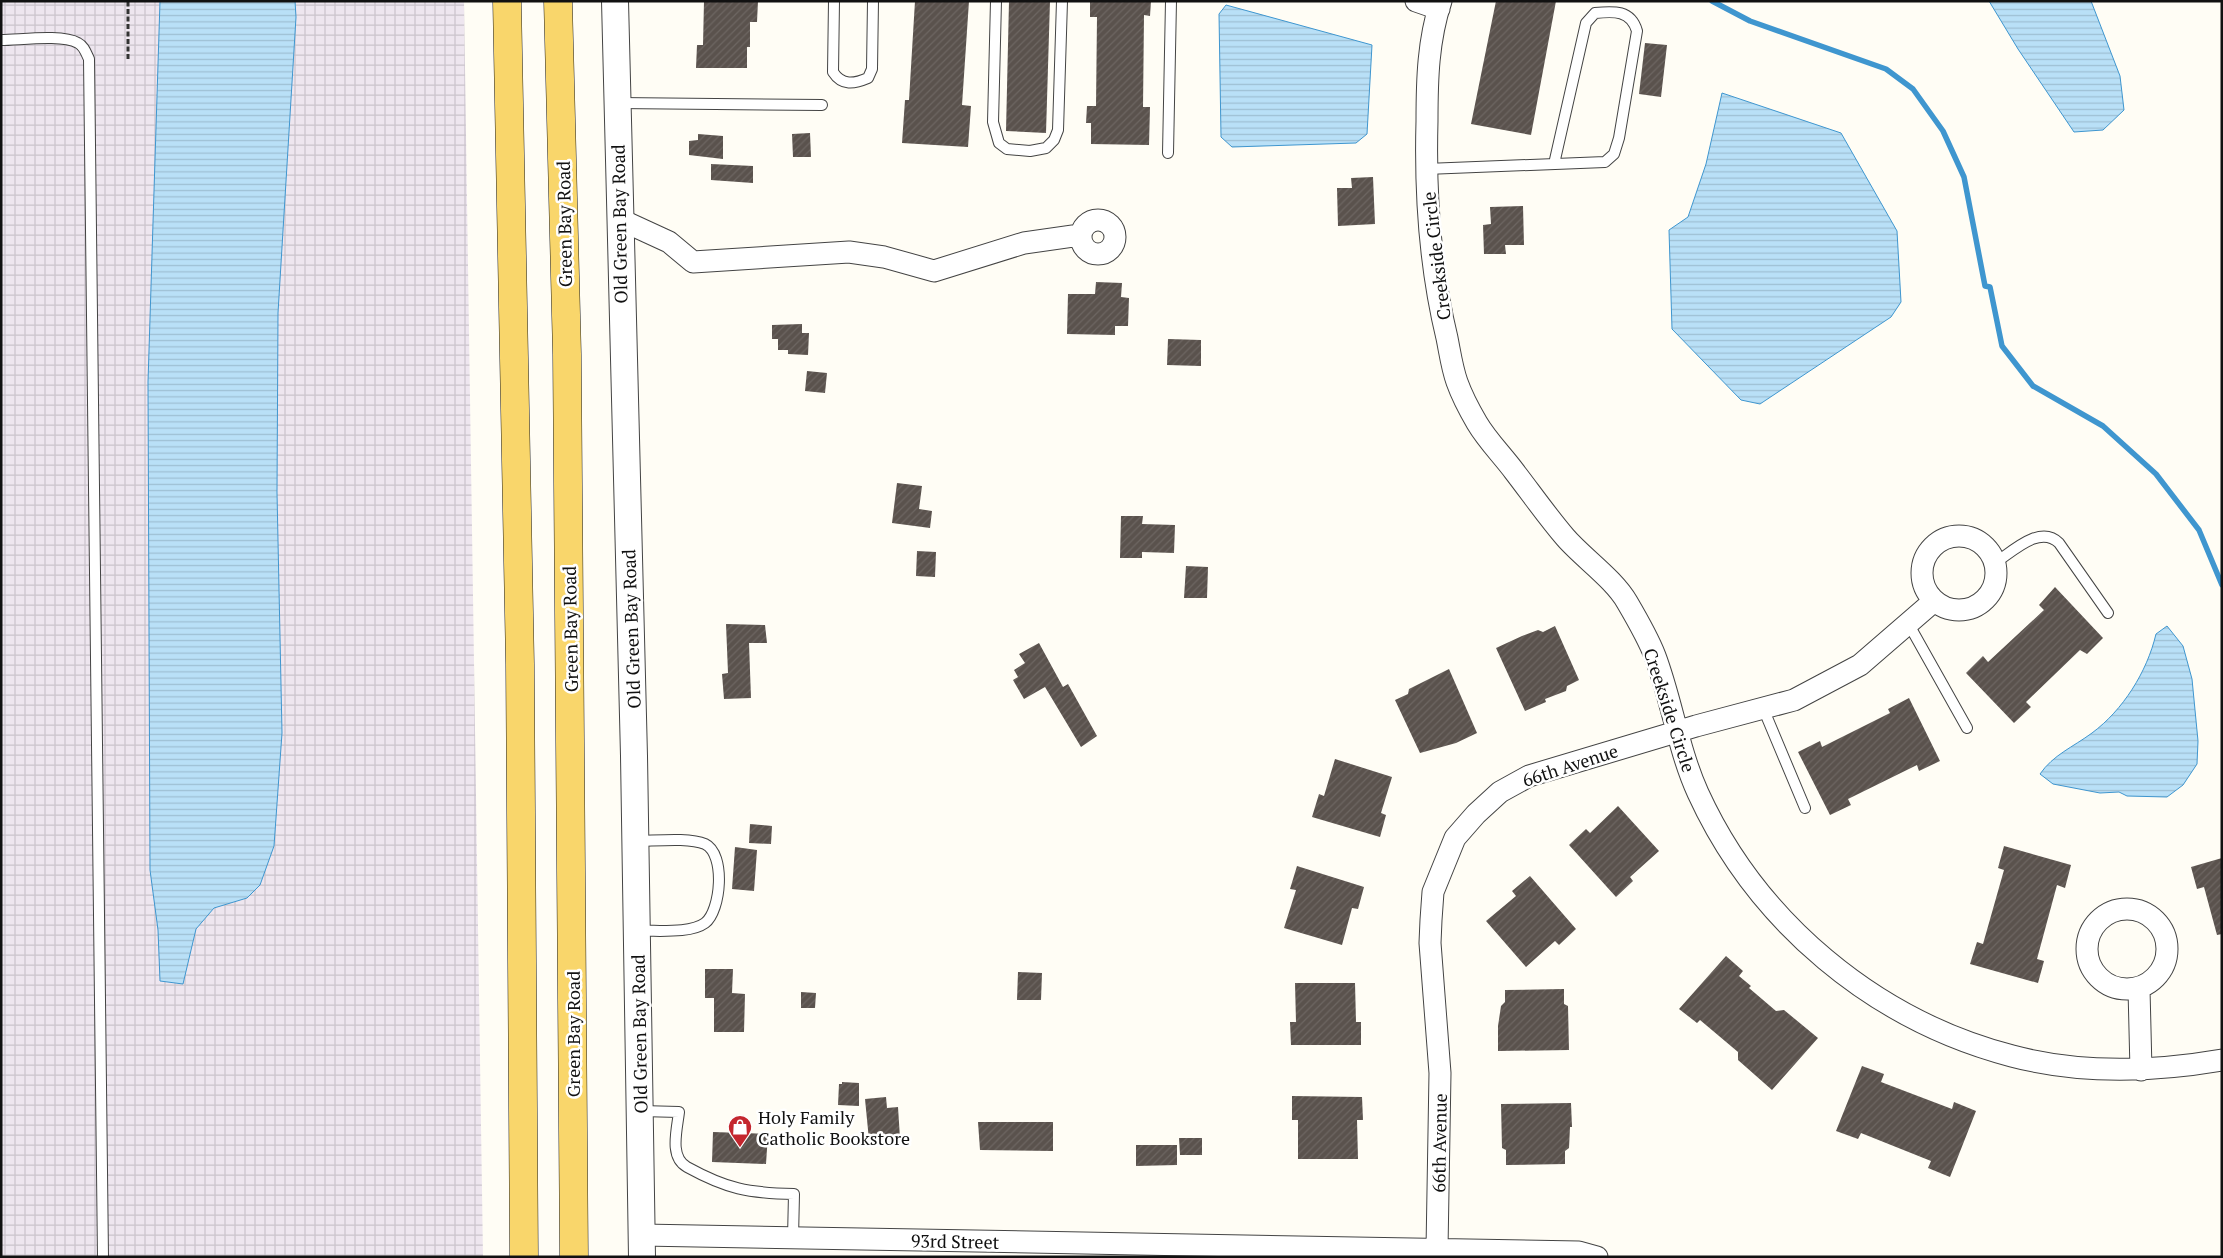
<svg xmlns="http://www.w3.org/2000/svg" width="2223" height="1258" viewBox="0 0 2223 1258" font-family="'PT Serif',serif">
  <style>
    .industrial { fill: url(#industrial-grid) }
    .water { fill: url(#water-rules); stroke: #3f96cf }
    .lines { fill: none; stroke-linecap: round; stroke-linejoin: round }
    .stream { stroke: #3f96cf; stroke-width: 5.5 }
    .building { fill: url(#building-hatch) }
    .service-casing { stroke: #444; stroke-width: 12 }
    .minor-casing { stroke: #444; stroke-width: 23 }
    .tertiary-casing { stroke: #444; stroke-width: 28 }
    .primary-casing { stroke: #222; stroke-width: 29 }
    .path { stroke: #333; stroke-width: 3; stroke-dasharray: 5 2.5; stroke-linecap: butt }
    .service { stroke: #fff; stroke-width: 10 }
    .minor { stroke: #fff; stroke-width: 21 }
    .tertiary { stroke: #fff; stroke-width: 26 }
    .primary { stroke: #f9d66b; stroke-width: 28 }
    .labels { text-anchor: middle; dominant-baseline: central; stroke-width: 5; stroke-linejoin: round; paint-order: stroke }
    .street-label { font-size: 18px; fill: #111; stroke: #fff }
    .poi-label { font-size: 18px; fill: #111; stroke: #fff; text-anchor: start }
  </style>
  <defs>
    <pattern id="industrial-grid" width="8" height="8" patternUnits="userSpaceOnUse" patternTransform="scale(1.25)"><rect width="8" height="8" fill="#eee6ef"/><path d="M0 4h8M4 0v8" fill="none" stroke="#cbc4cc"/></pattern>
    <pattern id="water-rules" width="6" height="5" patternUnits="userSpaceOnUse" patternTransform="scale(1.25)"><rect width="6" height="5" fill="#b9e0f7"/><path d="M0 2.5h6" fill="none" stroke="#9ebfd3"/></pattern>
    <pattern id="building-hatch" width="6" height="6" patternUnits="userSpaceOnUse" patternTransform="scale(1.25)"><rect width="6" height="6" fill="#5a524d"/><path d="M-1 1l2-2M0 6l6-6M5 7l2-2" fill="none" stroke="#6d6662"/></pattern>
  </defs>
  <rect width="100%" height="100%" fill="#fffdf5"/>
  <path class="industrial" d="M1,1h463l19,1256h-482z"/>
  <path class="water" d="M160,1h135l1,16 -18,296 -1,179 5,241 -8,113 -14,39 -13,13 -33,10 -18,21 -13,55 -23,-3 -2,-51 -8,-60 -2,-488z
    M1989,1h102l29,75 4,34 -21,20 -29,2 -56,-83z
    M1226,5l146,40 -5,89 -11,9 -124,4 -11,-10 -2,-123z
    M1722,93l119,40 56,98 4,71 -10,15 -131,87 -19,-4 -69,-71 -3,-99 19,-13 18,-53z
    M2167,626l16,20 9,33 6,62 -1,23 -14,21 -16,12 -40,-1 -8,-4 -19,1 -47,-9 -13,-10c13,-19 33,-27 52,-41 31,-23 55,-61 64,-99z"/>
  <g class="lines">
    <path class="stream" d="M1712,1l38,20 136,48 27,20 30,42 21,46 21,109 5,1 12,59 31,40 70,40 53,48 43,56 23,55"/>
  </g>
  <path class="building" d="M704,1h54l-1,21h-7v25h-3v21h-51l1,-23h6z
    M915,1h54l-7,104 9,1 -3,41 -66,-4 3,-43h4z
    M1009,1h41l-4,132 -40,-2z
    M1090,1h61l-1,15 -6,-1 -1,92h7l-1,38 -58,-1v-21h-5l1,-17h9l1,-89h-7z
    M1496,1h60l-25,134 -60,-11z
    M1645,43l22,2 -6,52 -22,-3z
    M810,133l1,24h-18l-1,-23z
    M698,134l25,2v23l-34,-4v-14l9,-1z
    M711,164l42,2v17l-42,-3z
    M1373,177l2,47 -37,2 -1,-38h15l-1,-10z
    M1523,206l1,39h-19l1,9h-22l-1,-29 8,-1 -1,-17z
    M1096,282l26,1 -1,14 8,1 -1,28h-13v9l-48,-1 1,-40h27z
    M802,324v9h7l-1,22 -20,-1v-4h-10v-11h-6v-14z
    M1168,339l33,1v26l-34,-1z
    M807,371l20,2 -2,20 -20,-2z
    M897,483l25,3 -3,23 13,2 -2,17 -38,-5z
    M1121,516h22l-1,8 33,1 -1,28 -32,-1v6h-22z
    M917,551l19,1 -1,25 -19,-1z
    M1186,566l22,1 -1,31h-23z
    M2055,587l48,51 -16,16 -7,-4 -54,52 5,5 -17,16 -48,-50 17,-17 5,6 56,-52 -5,-5z
    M726,624l39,1 2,18h-18l2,55 -27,1 -2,-25 6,-1z
    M1555,626l24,54 -12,6 -1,5 -21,8 1,3 -21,9 -29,-63 26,-12 16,-6 5,2z
    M1039,643l24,44 5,-3 29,52 -16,11 -36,-60 -21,12 -11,-19 5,-3 -4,-7 11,-7 -6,-9z
    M1449,669l28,64 -21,10 -36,10 -25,-53 13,-6 1,-5z
    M1909,698l31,63 -21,10 -2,-6 -69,34 3,6 -21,10 -32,-63 22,-11 2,6 68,-34 -2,-4z
    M1335,759l57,18 -11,36 5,2 -6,22 -68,-20 7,-23 5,2z
    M1618,806l41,45 -29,26 3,4 -17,16 -47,-52 17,-16 4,4z
    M750,824l22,2 -1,18 -22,-1z
    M2004,846l67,19 -6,23 -8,-3 -20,74 7,2 -6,22 -68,-19 7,-22 6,2 21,-74 -6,-2z
    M735,847l22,3 -3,41 -22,-2z
    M2222,858v76l-5,1 -13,-48 -7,2 -6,-22z
    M1297,866l67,21 -6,22 -6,-1 -10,37 -58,-17 12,-38 -6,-1z
    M1530,876l46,53 -17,16 -4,-4 -29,26 -40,-46 30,-25 -4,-5z
    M1726,956l17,15 -4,5 12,10 -2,2 27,23 8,-1 34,28 -46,52 -34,-30v-8l-38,-32 -3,3 -18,-14z
    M705,969h28l-1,24 13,1 -1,38h-30v-34h-9z
    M1018,972l24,1 -1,27h-24z
    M1295,983h60l1,39h5v23h-70l-1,-23h6z
    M1564,989v15l4,2 1,44 -71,1v-25l3,-20 4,-4v-12z
    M801,992l15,1 -1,15h-14z
    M1862,1066l22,8 -3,8 71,27 2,-7 22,9 -26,66 -22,-9 3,-7 -70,-28 -3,6 -22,-8z
    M842,1082l17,1v23l-21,-1 1,-21h3z
    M1292,1096l70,1 1,23h-6l1,39h-60v-39h-6z
    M886,1097l1,11 11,-1 2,31 -31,2 -4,-41z
    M1571,1103l1,24h-2l-1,21 -4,3v13l-59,1v-15l-4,-2 -1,-44z
    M978,1122h75v29l-73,-1z
    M713,1132l55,2 -2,30 -54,-2z
    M1179,1138h23v17h-22z
    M1136,1145h41v20l-41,1z"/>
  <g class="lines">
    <g class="service-casing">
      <path id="service" d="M834,1l-1,71c9,14 21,12 35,6l4,-9 1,-68
        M996,1l-3,121 6,21 8,6 23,2 16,-3 8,-8 4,-10 4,-129
        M1,40c19,0 61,-6 77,3 6,3 8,10 11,16l14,1198
        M618,103l204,2
        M1168,153l3,-152
        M1426,169l179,-7 9,-8 5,-16 18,-107c-6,-21 -23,-20 -42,-18l-9,10 -32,141
        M1995,563c17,-11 45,-39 64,-20l49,70
        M1908,623l59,105
        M1763,708l42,100
        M636,841c18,0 53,-4 69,3 21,10 16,67 0,79 -15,11 -49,7 -67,8
        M641,1111l38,1c-2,18 -10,45 8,55 40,22 61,26 107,27l-1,44"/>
    </g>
    <g class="minor-casing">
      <path id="minor" d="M1416,1l23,8
        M1441,1c-13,39 -14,79 -14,120 -2,72 3,147 20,217 3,15 5,30 10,44 5,14 13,29 20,41 10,17 25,32 37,48 17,22 33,45 51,66 17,20 49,42 62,65 10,17 21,36 28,54 17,45 23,93 43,137 59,129 176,227 314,263 68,18 140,16 210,4
        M619,219l50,23 24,20 156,-10 35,5 50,14 90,-28 56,-8
        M1081 237a17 17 0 1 1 34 0a17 17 0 1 1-34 0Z
        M1922 573a37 37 0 1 1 74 0a37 37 0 1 1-74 0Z
        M2087 949a40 40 0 1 1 80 0a40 40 0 1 1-80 0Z
        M2139,989l2,81
        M642,1235l937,17 18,5
        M1437,1249l3,-176 -10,-130 1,-23 2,-28 22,-54 21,-24 24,-22 29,-16 167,-50 98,-26 66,-35 74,-64"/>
    </g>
    <g class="tertiary-casing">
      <path id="tertiary" d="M615,1l19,755 8,501"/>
    </g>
    <g class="primary-casing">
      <path id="primary" d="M507,1l13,663 4,593
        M558,1l9,353 7,903"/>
    </g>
    <path class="path" d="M128,59v-58"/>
    <use href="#service" class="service"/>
    <use href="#minor" class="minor"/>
    <use href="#tertiary" class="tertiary"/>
    <use href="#primary" class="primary"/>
  </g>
  <defs>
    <g id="shop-pin" transform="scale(1.25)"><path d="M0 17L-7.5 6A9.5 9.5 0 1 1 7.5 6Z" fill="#c4262e" stroke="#fff"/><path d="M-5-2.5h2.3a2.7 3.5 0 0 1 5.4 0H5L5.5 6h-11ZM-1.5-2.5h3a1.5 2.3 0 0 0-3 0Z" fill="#fff"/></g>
  </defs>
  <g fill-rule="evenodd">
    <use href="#shop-pin" x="740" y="1127"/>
  </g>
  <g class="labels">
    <g class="street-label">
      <text transform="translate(564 224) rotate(-91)">Green Bay Road</text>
      <text transform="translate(619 224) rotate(-91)">Old Green Bay Road</text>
      <text transform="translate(1436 256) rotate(-97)">Creekside Circle</text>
      <text transform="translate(570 629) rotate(-91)">Green Bay Road</text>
      <text transform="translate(631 629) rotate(-92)">Old Green Bay Road</text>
      <text transform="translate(1670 710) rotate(72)">Creekside Circle</text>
      <text transform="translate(1570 765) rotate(-18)">66th Avenue</text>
      <text transform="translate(573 1034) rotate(-90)">Green Bay Road</text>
      <text transform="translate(639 1034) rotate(-91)">Old Green Bay Road</text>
      <text transform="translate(1439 1143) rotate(-89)">66th Avenue</text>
      <text transform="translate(955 1241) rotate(1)">93rd Street</text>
    </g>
    <g class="poi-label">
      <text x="758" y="1117">Holy Family<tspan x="758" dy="21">Catholic Bookstore</tspan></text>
    </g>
  </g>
  <rect width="2223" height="1258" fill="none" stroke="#111111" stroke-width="5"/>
</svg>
